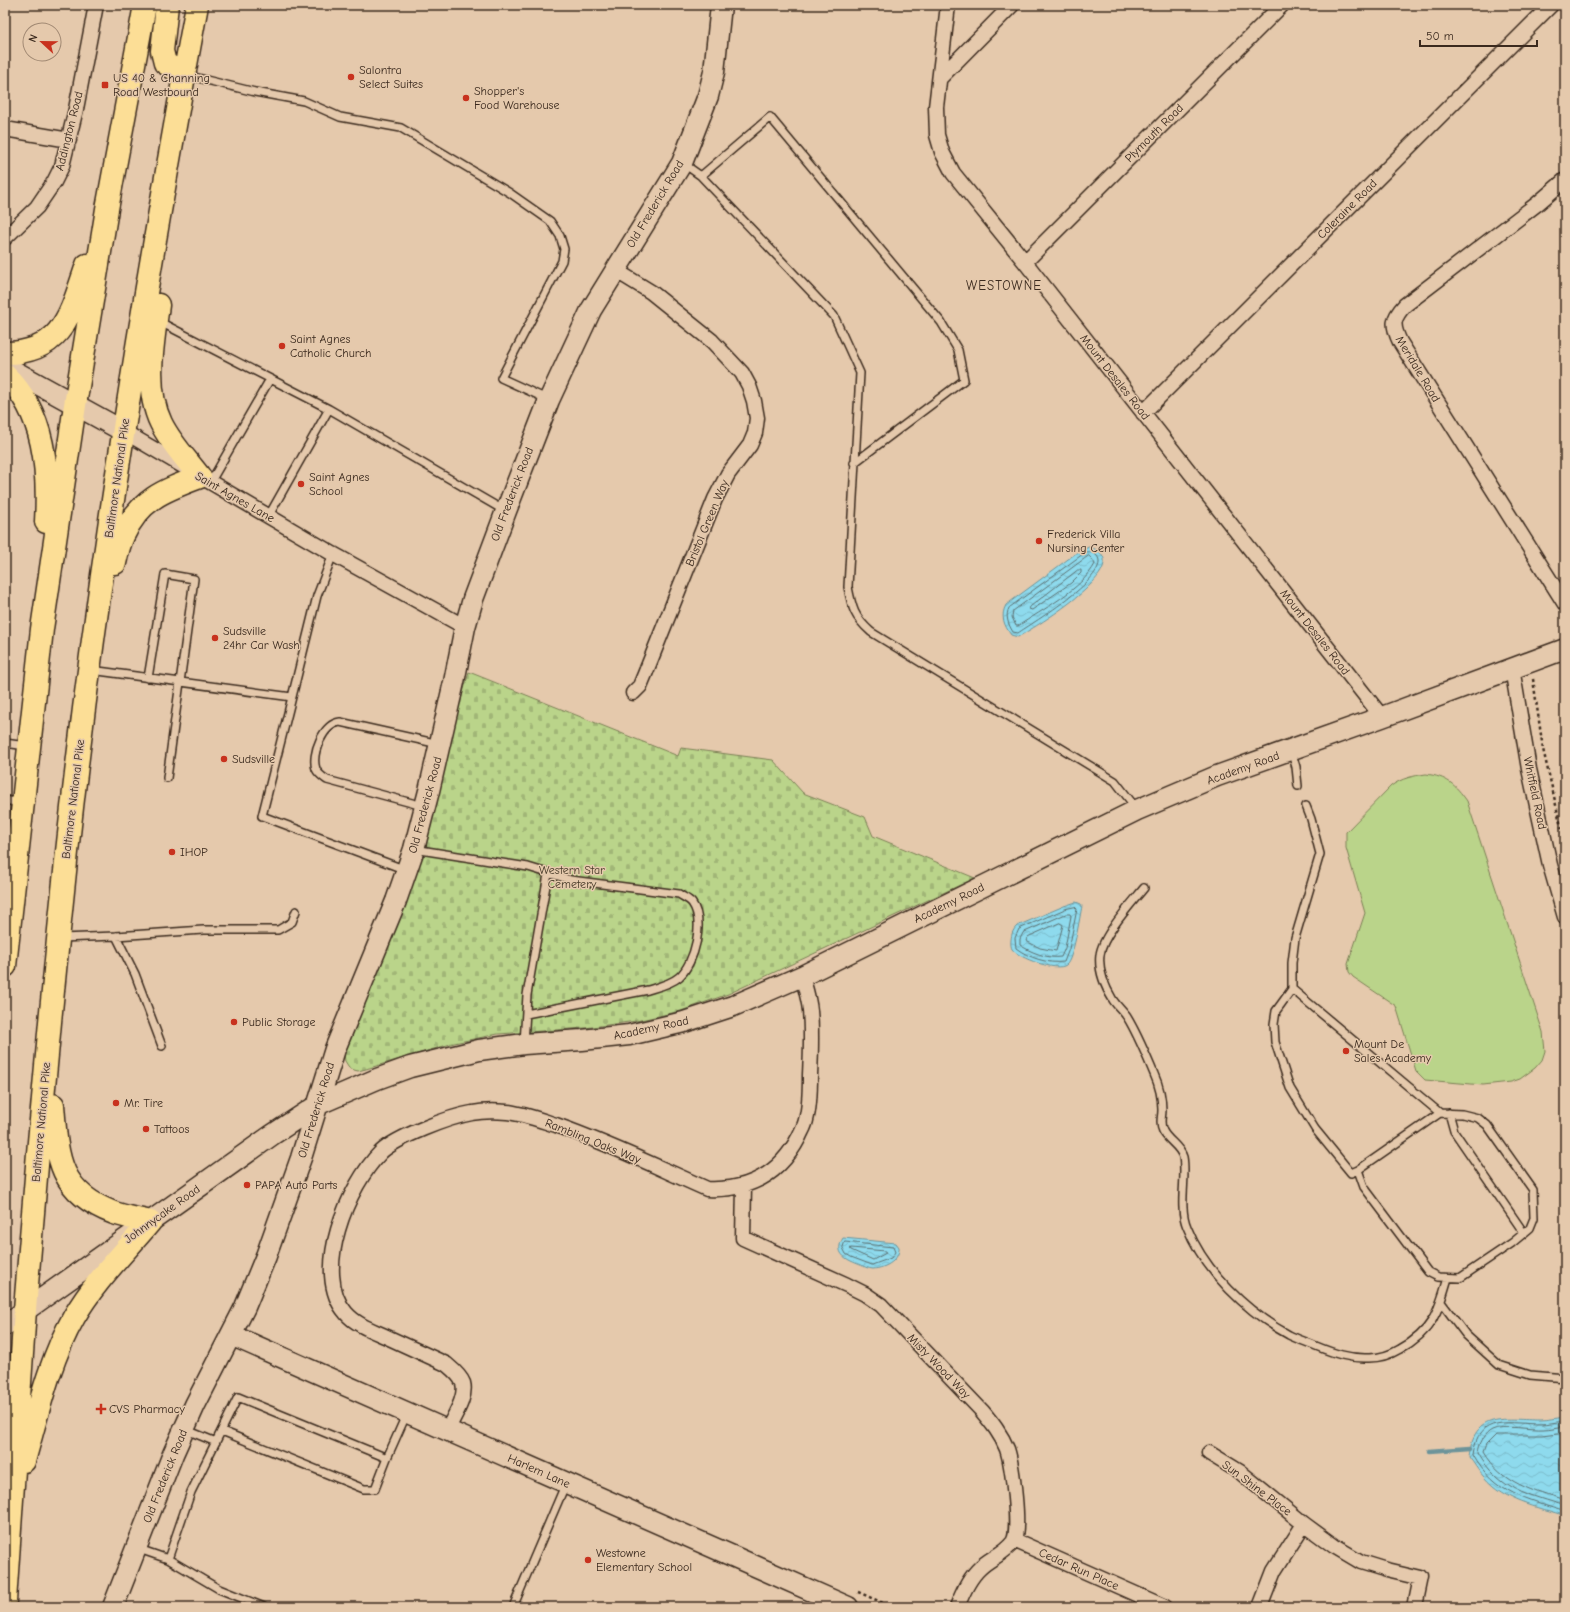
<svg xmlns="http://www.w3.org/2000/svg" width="1570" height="1612" viewBox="0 0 1570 1612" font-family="'Comic Neue',sans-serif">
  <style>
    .cemetery { fill: url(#cemetery-stones); stroke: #7a7f54 }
    .pitch { fill: #bad48a; stroke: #7a7f54 }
    .water { fill: url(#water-waves); stroke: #6d949a }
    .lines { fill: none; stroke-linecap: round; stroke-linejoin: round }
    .shore { stroke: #5c7071; stroke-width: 1 }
    .stream { stroke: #6d949a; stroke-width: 4.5 }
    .lane-casing { stroke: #3b2a1e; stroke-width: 10 }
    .street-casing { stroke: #3b2a1e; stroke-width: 17 }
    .secondary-casing { stroke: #3b2a1e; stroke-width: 23 }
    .primary-casing { stroke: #3b2a1e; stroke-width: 25 }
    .path { stroke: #3b2a1e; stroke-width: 2.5; stroke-dasharray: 3 3; stroke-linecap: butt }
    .lane { stroke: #e5c9ac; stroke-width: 7 }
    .street { stroke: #e5c9ac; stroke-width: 14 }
    .secondary { stroke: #e5c9ac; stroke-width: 20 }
    .primary { stroke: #fcde96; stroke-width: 22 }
    .poi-dot { fill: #c8321e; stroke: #e5c9ac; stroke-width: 1.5 }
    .labels { text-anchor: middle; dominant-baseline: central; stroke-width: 3; stroke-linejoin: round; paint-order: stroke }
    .poi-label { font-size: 12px; fill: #3b2a1e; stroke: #e5c9ac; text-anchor: start }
    .street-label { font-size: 12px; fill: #3b2a1e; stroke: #e5c9ac }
    .park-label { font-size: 12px; fill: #483b29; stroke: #e5c9ac }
    .neighbourhood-label { font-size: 13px; letter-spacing: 1px; fill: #3b2a1e; stroke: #e5c9ac }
  </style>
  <defs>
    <pattern id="cemetery-stones" width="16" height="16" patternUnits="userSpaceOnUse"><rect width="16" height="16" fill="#bad48a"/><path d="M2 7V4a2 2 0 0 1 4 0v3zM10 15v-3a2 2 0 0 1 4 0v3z" fill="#a1b677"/></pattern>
    <pattern id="water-waves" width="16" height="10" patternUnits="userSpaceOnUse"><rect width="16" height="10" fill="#8edaed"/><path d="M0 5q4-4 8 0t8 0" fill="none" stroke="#7bbbcb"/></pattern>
  </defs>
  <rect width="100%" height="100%" fill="#e5c9ac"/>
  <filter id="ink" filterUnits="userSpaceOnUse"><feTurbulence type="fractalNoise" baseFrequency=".025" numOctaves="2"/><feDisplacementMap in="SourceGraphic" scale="8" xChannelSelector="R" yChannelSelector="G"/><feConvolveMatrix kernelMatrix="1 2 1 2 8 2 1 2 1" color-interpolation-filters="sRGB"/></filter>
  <g filter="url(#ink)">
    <path class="cemetery" d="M469,672l209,84 3,-8 92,12 30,33 62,24 8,19 102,42 -247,116 -47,17 -45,10 -51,7 -87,6 -44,9 -88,26 -8,2 -8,-2 -5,-8 -1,-7 105,-313z"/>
    <path class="pitch" d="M1426,774c21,3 29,10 41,27l76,231 2,19 -3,9 -7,8 -15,11 -9,3 -28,3 -58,-5 -9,-9 -20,-65 -43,-29 -4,-5 -1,-8 17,-51 -19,-65v-16l45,-46c11,-8 22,-10 35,-12z"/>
    <path class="water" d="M1089,547c55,16 -56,81 -71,90l-7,-2c-7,-10 -11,-19 -5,-30l73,-54z
      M1076,902l5,2 1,2c-2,10 -9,55 -16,59 -9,7 -48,-7 -54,-16 -2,-4 -1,-11 0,-15 1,-3 2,-5 5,-8l47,-20z
      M843,1238l53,5 3,4c1,13 -13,21 -26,22 -4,0 -10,-3 -15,-5 -13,-5 -24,-11 -15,-26z
      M1565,1417v99c-28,-9 -61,-15 -81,-39 -6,-6 -10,-14 -15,-20 4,-47 37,-37 71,-37 8,0 17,-2 25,-3z"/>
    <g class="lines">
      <path class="shore" d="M1086,552c5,-1 8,1 11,4 16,19 -65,67 -79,77l-5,-1c-5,-8 -8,-16 -4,-24z
        M1089,556l3,3 3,5c-13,25 -53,46 -77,62h-2l-4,-9 1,-6 71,-52z
        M1078,570h3v3l-10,10 -39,27 -3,-1 1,-2z
        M1075,907l2,2 -8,40 -5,13c-16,2 -35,-4 -48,-14l-1,-10 4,-9 46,-20z
        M1066,914h4l1,2 -6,32 -4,9c-13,2 -31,-5 -41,-12v-6l3,-6z
        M1060,923l3,2 -7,26 -16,-3 -14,-7 2,-4z
        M845,1242l48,5 2,5 -4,6 -19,7 -21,-8 -5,-3 -3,-6z
        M851,1248l34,3 1,2 -13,7 -22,-10z
        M1565,1421c-8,1 -16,3 -25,3 -29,0 -63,-11 -67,31 21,38 54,45 92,57
        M1565,1426c-7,1 -15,3 -22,3 -13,1 -40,-5 -51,1 -8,4 -13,14 -14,23 20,36 51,43 87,54
        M1565,1432l-23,3h-46l-9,9 -3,8c18,31 49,39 81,49"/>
      <path class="stream" d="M1429,1451l41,-3"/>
      <g class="lane-casing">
        <path id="lane" d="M186,75l69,17 49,9 36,16 61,11 109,65 40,28 10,15 4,13 -2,12 -61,117 48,22
          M684,164l17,12 133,140 26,57 -12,214c4,21 6,30 23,45l244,149 21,27
          M701,176l69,-59 171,205 17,28 6,30 -110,83
          M158,321l171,88 176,102
          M210,483l60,-104
          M268,517l61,-108
          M91,670l201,27 25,-101 16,-42
          M148,678l17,-104 29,5 -27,199
          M292,697l-30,119 144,54
          M5,743l21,3
          M1291,750l5,17 2,19
          M5,800l15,3
          M423,806l-96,-26c-4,-3 -9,-6 -11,-11 -5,-15 7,-45 24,-47l99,22
          M1306,806l5,13 9,35 -25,84 -3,25v26l-16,22 -2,13 1,18 15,46 25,41 36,44 7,-3 6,17 64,85 10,5 22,1 52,-35 18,-15 4,-10 -1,-28 -46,-65 -9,-7 -16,-4 -22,-1 -82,57
          M414,849l114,18 43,13 108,14c4,3 10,5 13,9 13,18 3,60 -13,74 -8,7 -21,10 -31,13l-122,24
          M1144,888c-13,16 -42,48 -44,67 -2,16 5,32 13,45 4,6 10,11 14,17 11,18 19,38 27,57 5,11 8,24 8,36 0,8 -3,13 1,21 5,10 17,15 20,26 4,21 -5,49 4,70 18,45 60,85 102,108 8,4 18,7 27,11 17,7 34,13 53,12 12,0 21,-3 31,-9 33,-18 38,-37 48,-71
          M116,936l19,38 27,72
          M60,938l56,-2 87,-6h75l14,-8 4,-11
          M1292,989l148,124
          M524,1043l3,-48 21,-121
          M1449,1113l5,18 70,102
          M1441,1302l25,33 33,30 31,10 35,3
          M184,1429l32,13
          M222,1431l142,58h11l12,-31
          M136,1548l32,11 51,30 45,18
          M168,1559l23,-67 47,-95 149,61 20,-45
          M513,1607l53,-124"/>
      </g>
      <g class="street-casing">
        <path id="street" d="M948,5l-12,102 1,28 5,17 11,21 72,89 357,455
          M940,78l72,-73
          M5,129l64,11
          M1565,180l-28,24 -132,101c-13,14 -13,20 -5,37l165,262
          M5,238l32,-31 17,-25 8,-16 14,-57 20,-104
          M1025,262l257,-257
          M615,270l36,22 61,49 30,32 7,13 5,15 3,17 -2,15 -5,12 -22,29 -13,25 -70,175 -5,12 -7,7
          M1143,413l408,-408
          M123,431l210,123 132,73
          M1512,668l17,101 21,96 15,52
          M744,1186l-1,52 104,47 18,9 16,11 101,106c10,12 19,23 25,38 5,15 14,81 6,93 -9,12 -23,16 -33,26 -11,10 -18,26 -23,39
          M447,1431c6,-14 20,-33 16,-48 -3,-8 -11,-14 -17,-19 -20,-9 -39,-18 -59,-27 -13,-6 -31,-12 -41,-24 -35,-40 2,-128 35,-161 16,-15 68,-35 91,-39 10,-2 24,-2 35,-1 14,1 36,9 49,13 52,18 101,42 151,64 42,2 73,-15 92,-52 2,-5 6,-11 7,-17 4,-14 4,-30 4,-45 1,-21 2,-43 0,-64 -1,-12 -5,-24 -8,-35
          M1209,1453l31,19 64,52 30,22 27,16 26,8 34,8 -6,29
          M1014,1540l151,67
          M1260,1607l14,-36 30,-47"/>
      </g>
      <g class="secondary-casing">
        <path id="secondary" d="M5,366l118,65
          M5,1325l267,-190 47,-31 58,-25 33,-12 69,-17 45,-6 58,-4 47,-5 55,-13 49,-16 69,-30 335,-166 80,-34 165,-59 183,-68
          M231,1335l617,272
          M113,1607l60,-153 22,-49 50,-98 21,-51 35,-98 34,-109 61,-148 18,-52 15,-58 25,-109 11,-55 8,-28 33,-88 43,-111 42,-90 91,-147 26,-67 6,-24 7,-67"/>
      </g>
      <g class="primary-casing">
        <path id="primary" d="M167,5l-5,46 3,12 19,12
          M5,353c59,0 66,-42 82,-88
          M5,375c40,37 44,96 41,147
          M115,563c2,-9 4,-19 8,-27 16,-37 42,-46 77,-59 -13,-17 -30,-35 -39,-54 -17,-35 -8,-81 -3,-118
          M5,966l37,-337 33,-224 32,-196 38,-204
          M24,1461c14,-49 25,-100 50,-144 20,-35 50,-64 76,-95 -12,-3 -24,-5 -36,-9 -56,-21 -57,-56 -61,-108
          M5,1601c7,-97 13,-194 20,-291 12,-153 26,-306 42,-458 31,-284 78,-566 130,-847"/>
      </g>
      <path class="path" d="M1533,679l10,70 22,95
        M858,1592l34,15"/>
      <use href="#lane" class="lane"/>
      <use href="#street" class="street"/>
      <use href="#secondary" class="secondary"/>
      <use href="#primary" class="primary"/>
    </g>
  </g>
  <g class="poi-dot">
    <circle cx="351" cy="77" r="4"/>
    <rect x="101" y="81" width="8" height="8" rx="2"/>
    <circle cx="466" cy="98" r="4"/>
    <circle cx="282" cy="346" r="4"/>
    <circle cx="301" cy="484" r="4"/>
    <circle cx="1039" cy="541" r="4"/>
    <circle cx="215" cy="638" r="4"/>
    <circle cx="224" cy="759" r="4"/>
    <circle cx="172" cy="852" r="4"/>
    <circle cx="234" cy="1022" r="4"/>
    <circle cx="1346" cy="1051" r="4"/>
    <circle cx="116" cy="1103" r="4"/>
    <circle cx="146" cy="1129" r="4"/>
    <circle cx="247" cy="1185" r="4"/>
    <path d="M99 1403h4v4h4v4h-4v4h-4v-4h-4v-4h4z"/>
    <circle cx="588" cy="1560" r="4"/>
  </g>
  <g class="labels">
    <g class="poi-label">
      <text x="359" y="70">Salontra<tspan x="359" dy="14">Select Suites</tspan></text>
      <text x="113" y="78">US 40 &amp; Channing<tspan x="113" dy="14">Road Westbound</tspan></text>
      <text x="474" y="91">Shopper's<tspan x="474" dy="14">Food Warehouse</tspan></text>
      <text x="290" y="339">Saint Agnes<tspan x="290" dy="14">Catholic Church</tspan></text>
      <text x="309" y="477">Saint Agnes<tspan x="309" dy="14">School</tspan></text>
      <text x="1047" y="534">Frederick Villa<tspan x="1047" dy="14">Nursing Center</tspan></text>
      <text x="223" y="631">Sudsville<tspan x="223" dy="14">24hr Car Wash</tspan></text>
      <text x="232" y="759">Sudsville</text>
      <text x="180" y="852">IHOP</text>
      <text x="242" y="1022">Public Storage</text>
      <text x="1354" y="1044">Mount De<tspan x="1354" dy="14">Sales Academy</tspan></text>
      <text x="124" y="1103">Mr. Tire</text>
      <text x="154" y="1129">Tattoos</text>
      <text x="255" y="1185">PAPA Auto Parts</text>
      <text x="109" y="1409">CVS Pharmacy</text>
      <text x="596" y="1553">Westowne<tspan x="596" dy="14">Elementary School</tspan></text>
    </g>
    <g class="street-label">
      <text transform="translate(69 131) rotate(-76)">Addington Road</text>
      <text transform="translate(1154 133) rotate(-45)">Plymouth Road</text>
      <text transform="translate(655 204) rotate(-59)">Old Frederick Road</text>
      <text transform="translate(1347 209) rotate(-45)">Coleraine Road</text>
      <text transform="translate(1418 369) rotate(59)">Meridale Road</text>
      <text transform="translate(1115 377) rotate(52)">Mount Desales Road</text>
      <text transform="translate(117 478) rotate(-82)">Baltimore National Pike</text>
      <text transform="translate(512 494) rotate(-69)">Old Frederick Road</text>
      <text transform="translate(235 497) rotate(30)">Saint Agnes Lane</text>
      <text transform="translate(707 523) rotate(-67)">Bristol Green Way</text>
      <text transform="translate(1315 632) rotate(52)">Mount Desales Road</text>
      <text transform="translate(1243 768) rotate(-20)">Academy Road</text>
      <text transform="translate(1535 793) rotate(78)">Whitfield Road</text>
      <text transform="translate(73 799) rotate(-83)">Baltimore National Pike</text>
      <text transform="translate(425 805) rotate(-75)">Old Frederick Road</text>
      <text transform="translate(949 903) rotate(-26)">Academy Road</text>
      <text transform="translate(651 1028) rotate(-12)">Academy Road</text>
      <text transform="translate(316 1110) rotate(-73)">Old Frederick Road</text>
      <text transform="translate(41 1122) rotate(-85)">Baltimore National Pike</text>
      <text transform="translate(593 1141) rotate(22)">Rambling Oaks Way</text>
      <text transform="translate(162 1214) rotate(-36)">Johnnycake Road</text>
      <text transform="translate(939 1366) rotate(46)">Misty Wood Way</text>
      <text transform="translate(539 1471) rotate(24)">Harlem Lane</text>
      <text transform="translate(165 1476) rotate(-68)">Old Frederick Road</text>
      <text transform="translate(1257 1488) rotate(37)">Sun Shine Place</text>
      <text transform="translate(1079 1569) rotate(24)">Cedar Run Place</text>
    </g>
    <g class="park-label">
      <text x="572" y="870">Western Star<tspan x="572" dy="14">Cemetery</tspan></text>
    </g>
    <g class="neighbourhood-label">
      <text x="1004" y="285">WESTOWNE</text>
    </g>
  </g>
  <rect width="1570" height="1612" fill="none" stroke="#e5c9ac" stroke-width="20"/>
  <rect x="10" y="10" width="1550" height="1592" fill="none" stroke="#3b2a1e" stroke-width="1.5" filter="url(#ink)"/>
  <g transform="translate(42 42) rotate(292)"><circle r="19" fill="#e5c9ac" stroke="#a18973"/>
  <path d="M0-3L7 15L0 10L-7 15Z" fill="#c8321e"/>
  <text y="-6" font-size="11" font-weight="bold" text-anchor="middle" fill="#3b2a1e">N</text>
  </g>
  <path d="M1420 40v6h117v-6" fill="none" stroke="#3b2a1e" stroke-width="2"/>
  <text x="1426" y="40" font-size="12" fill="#3b2a1e" stroke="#e5c9ac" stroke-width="3" paint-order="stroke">50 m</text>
</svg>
